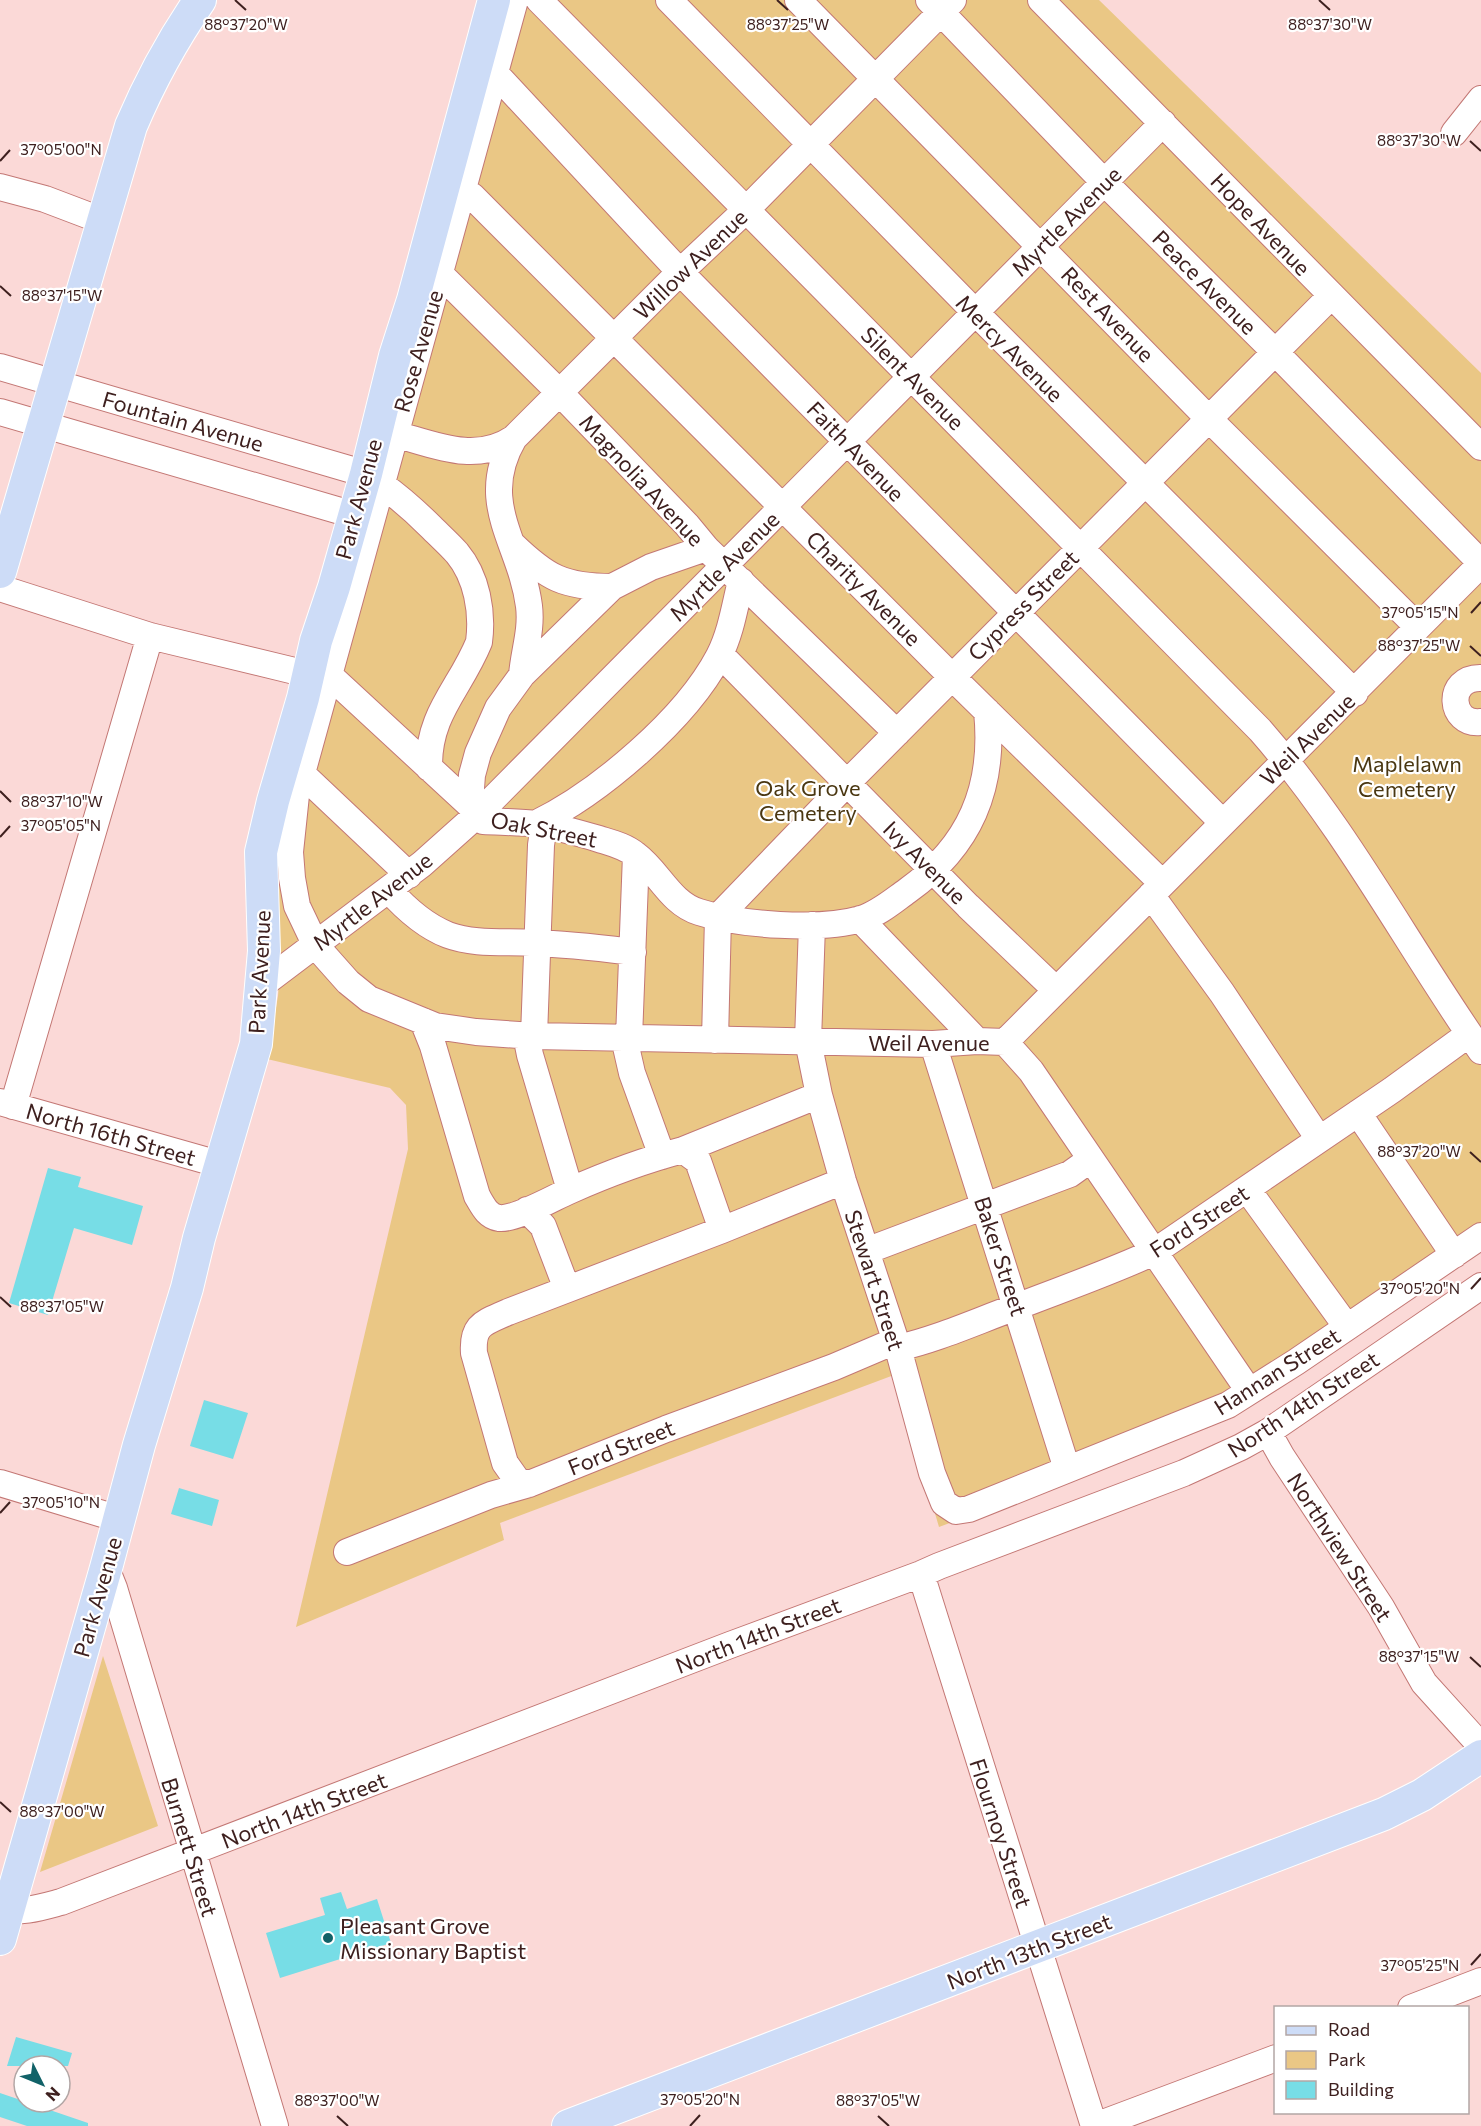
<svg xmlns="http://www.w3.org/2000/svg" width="1481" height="2126" viewBox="0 0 1481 2126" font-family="Commissioner,sans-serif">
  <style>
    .green { fill: #eac785 }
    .building { fill: #77dde6 }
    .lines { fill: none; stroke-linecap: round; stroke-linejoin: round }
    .minor-casing { stroke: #c37774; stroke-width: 28 }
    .major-casing { stroke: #fff; stroke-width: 34 }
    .minor { stroke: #fff; stroke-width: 26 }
    .major { stroke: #cddcf7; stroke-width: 32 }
    .ticks { fill: none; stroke: #3e201f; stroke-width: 2 }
    .poi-dot { fill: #116268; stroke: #fff; stroke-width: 2 }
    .labels { text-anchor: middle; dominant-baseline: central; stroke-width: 4.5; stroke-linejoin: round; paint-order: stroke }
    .street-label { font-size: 22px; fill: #3e201f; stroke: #fff }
    .park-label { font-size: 22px; fill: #4a3711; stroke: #fff }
    .poi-label { font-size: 22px; fill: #3e201f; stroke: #fff; text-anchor: start }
    .ticks-label { font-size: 15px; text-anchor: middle; fill: #3e201f; stroke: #fff; stroke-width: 4.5; stroke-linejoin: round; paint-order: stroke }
  </style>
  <rect width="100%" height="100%" fill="#fbd9d7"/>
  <path class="green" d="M505,0h594l382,373v876l-245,167 -297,111 -45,-152 -394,148 4,17 -208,87 112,-478 -2,-44 -16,-17 -123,-29 11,-63 3,-40 -5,-58 7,-90z
    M103,1656l55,170 -118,46z"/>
  <path class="building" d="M48,1168l33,9 -3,10 65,19 -11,39 -58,-17 -26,87 -39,-12z
    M204,1400l44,13 -15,46 -43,-13z
    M179,1488l40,12 -7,26 -41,-12z
    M341,1892l6,17 30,-10 14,44 -111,35 -14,-45 59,-18 -5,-17z
    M16,2037l56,16 -4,13h-61z
    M0,2093l88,30v3h-61l-27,-9z"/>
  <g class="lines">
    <g class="minor-casing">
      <path id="minor" d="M515,0l-219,795 -6,57 2,26 5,28 19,40 32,36 21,17 66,27 41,6 58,4 399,8 44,-3 28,1 476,-478
        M539,0l721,730c86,98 147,215 221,321
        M669,0l306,312 380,381
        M798,0l410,418 210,209
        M929,0l176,183 169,168 207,212
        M1041,0l440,447
        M495,73l185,199 543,551
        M1454,133l27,-34
        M0,187l45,12 58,22
        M463,192l9,4 480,481 210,206
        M440,274l119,118 128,133 19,23 191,185
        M0,367l366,107
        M0,412l354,103
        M395,434c40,11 81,30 119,4l166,-166 66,-62 207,-210
        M514,438c-38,65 7,105 15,168 3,24 -5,45 -7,69
        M381,484c18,13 34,27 50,43 8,8 18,17 26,26 20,24 26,59 22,89 -19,47 -51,71 -50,126
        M512,544c35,34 52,43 100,43
        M706,548l-55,19 -39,20 -90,88 -24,33 -20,45 -6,22 -2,26 3,7 10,13c18,1 37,1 54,3 21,3 42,9 62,15 13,4 26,7 37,16 23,17 34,48 63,57 40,13 121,19 162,7 17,-5 32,-18 46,-28 63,-45 88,-103 80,-180
        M0,588l150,48 157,38
        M720,654l248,252 88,84
        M328,674l145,134
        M1481,678c-36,-1 -32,48 0,44
        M301,773l108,102
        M535,824c64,-31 151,-105 184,-168 12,-23 16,-51 22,-75
        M389,890c16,18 36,36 59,45 27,10 59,6 87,8 33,1 65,5 98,9
        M1151,895l71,98 97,146
        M718,917l129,-134 484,-487
        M860,919l117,122
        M812,925l-4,116 11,54 24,86 55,167 34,125 12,30 12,8 13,-2 259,-104 68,-43 185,-126
        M263,984l159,-120 56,-50 685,-691
        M423,1021l10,25 44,150c6,10 10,20 22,22 16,2 54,-20 70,-27 36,-16 76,-31 114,-41l136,-55
        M526,1035l4,20 40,135
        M534,1036l7,-191 3,-20
        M624,1038l8,35 30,83
        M629,1038l7,-183
        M715,1040l3,-123
        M1005,1042l26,29 218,320
        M933,1044l134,425
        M0,1102l222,63
        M13,1106l137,-470
        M1358,1113l96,142
        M683,1150l15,11 24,69
        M1247,1189l100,138
        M527,1210l16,16 24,63
        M866,1251l204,-77 21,-15
        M898,1348c40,-9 79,-27 118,-41 46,-18 93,-34 138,-55l238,-162 77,-56
        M1268,1432l14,25 99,150 43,76 57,63
        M0,1483l119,36
        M529,1484l-12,-4 -12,-17 -31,-110c-2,-29 10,-30 34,-41l214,-82 121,-49
        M347,1552l144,-57 38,-11 137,-55 168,-62 61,-26
        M106,1568l8,20 161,538
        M921,1574l173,552
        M0,1909c20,5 42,-2 61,-7l669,-257 191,-71 18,-8 245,-93 57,-26 27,-15 213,-146
        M1411,2008l70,-27
        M1095,2126l181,-68"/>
    </g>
    <g class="major-casing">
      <path id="major" d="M0,572l131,-446c20,-47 40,-84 69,-126
        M0,1939l106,-371 33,-123 48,-157 12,-50 57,-194 8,-93 -3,-99 12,-51 30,-103 13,-57 18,-54 32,-113 29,-118 18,-56 81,-300
        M568,2126l816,-312 38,-19 59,-39"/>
    </g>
    <use href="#minor" class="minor"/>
    <use href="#major" class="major"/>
  </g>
  <path class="ticks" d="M235,0l11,10M777,0l11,10M1319,0l11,10M1470,141l11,10M0,161l10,-11M0,286l11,10M1471,613l10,-11M1470,646l11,10M0,791l11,11M0,837l10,-11M1470,1152l11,10M1471,1289l10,-11M0,1297l11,10M0,1513l10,-11M1470,1657l11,10M0,1802l11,10M1471,1965l10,-11M337,2116l11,10M878,2116l11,10M690,2126l10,-11"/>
  <circle class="poi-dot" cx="328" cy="1938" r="6"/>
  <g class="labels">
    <g class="street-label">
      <text transform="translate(1066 221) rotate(-45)">Myrtle Avenue</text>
      <text transform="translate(1261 224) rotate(46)">Hope Avenue</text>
      <text transform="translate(690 264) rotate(-44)">Willow Avenue</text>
      <text transform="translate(1205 282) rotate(45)">Peace Avenue</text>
      <text transform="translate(1108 314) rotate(46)">Rest Avenue</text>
      <text transform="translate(1010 348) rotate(45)">Mercy Avenue</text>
      <text transform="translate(418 351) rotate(-74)">Rose Avenue</text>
      <text transform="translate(913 378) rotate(45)">Silent Avenue</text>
      <text transform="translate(183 421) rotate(16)">Fountain Avenue</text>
      <text transform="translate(856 451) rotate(46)">Faith Avenue</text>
      <text transform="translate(642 480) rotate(47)">Magnolia Avenue</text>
      <text transform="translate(358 499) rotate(-75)">Park Avenue</text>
      <text transform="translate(724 566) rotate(-45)">Myrtle Avenue</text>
      <text transform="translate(864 588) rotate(45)">Charity Avenue</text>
      <text transform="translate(1023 605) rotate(-45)">Cypress Street</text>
      <text transform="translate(1307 739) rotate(-44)">Weil Avenue</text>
      <text transform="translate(544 829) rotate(11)">Oak Street</text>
      <text transform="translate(925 862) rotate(45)">Ivy Avenue</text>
      <text transform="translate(372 901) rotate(-38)">Myrtle Avenue</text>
      <text transform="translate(259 972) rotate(-87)">Park Avenue</text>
      <text x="929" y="1042">Weil Avenue</text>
      <text transform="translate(111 1134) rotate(16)">North 16th Street</text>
      <text transform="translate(1199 1221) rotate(-33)">Ford Street</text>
      <text transform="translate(1001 1256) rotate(72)">Baker Street</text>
      <text transform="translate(875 1280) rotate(72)">Stewart Street</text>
      <text transform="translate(1277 1371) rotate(-32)">Hannan Street</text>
      <text transform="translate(1303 1404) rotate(-33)">North 14th Street</text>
      <text transform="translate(621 1447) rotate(-22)">Ford Street</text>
      <text transform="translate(1340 1547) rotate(57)">Northview Street</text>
      <text transform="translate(97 1597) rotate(-74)">Park Avenue</text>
      <text transform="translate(758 1635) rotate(-21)">North 14th Street</text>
      <text transform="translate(304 1810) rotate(-21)">North 14th Street</text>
      <text transform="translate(1001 1833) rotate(72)">Flournoy Street</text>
      <text transform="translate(190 1847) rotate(73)">Burnett Street</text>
      <text transform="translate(1029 1951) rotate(-21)">North 13th Street</text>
    </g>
    <g class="park-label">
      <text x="1407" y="763">Maplelawn<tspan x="1407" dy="25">Cemetery</tspan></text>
      <text x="808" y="787">Oak Grove<tspan x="808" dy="25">Cemetery</tspan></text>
    </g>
    <g class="poi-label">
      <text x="340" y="1925">Pleasant Grove<tspan x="340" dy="25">Missionary Baptist</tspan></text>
    </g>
  </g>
  <g class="ticks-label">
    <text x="246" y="30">88°37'20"W</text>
    <text x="788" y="30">88°37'25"W</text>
    <text x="1330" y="30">88°37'30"W</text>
    <text x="1419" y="146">88°37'30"W</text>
    <text x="61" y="155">37°05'00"N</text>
    <text x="62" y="301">88°37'15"W</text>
    <text x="1420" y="618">37°05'15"N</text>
    <text x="1419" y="651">88°37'25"W</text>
    <text x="62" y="807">88°37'10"W</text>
    <text x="61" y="831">37°05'05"N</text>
    <text x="1419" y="1157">88°37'20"W</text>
    <text x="1420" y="1294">37°05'20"N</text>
    <text x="62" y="1312">88°37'05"W</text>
    <text x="61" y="1508">37°05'10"N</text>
    <text x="1419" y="1662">88°37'15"W</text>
    <text x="62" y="1817">88°37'00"W</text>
    <text x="1420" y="1971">37°05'25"N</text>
    <text x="700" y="2105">37°05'20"N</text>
    <text x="337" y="2106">88°37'00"W</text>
    <text x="878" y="2106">88°37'05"W</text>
  </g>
  <rect x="1274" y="2006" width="195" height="108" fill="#ffffff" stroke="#b2a6a5" stroke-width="1.5"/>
  <rect x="1286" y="2026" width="30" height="9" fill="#cddcf7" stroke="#b2a6a5" stroke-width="1.5"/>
  <text x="1328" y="2036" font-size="18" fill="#3e201f">Road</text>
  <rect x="1286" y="2051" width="30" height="18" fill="#eac785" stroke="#b2a6a5" stroke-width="1.5"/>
  <text x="1328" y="2066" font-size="18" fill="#3e201f">Park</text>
  <rect x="1286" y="2081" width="30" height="18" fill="#77dde6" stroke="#b2a6a5" stroke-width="1.5"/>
  <text x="1328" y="2096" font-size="18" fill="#3e201f">Building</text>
  <g transform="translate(42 2084) rotate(133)"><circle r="28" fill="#ffffff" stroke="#b2a6a5" stroke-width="1.5"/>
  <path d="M0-4.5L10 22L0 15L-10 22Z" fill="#116268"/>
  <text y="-9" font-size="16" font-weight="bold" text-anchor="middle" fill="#3e201f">N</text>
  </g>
</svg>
